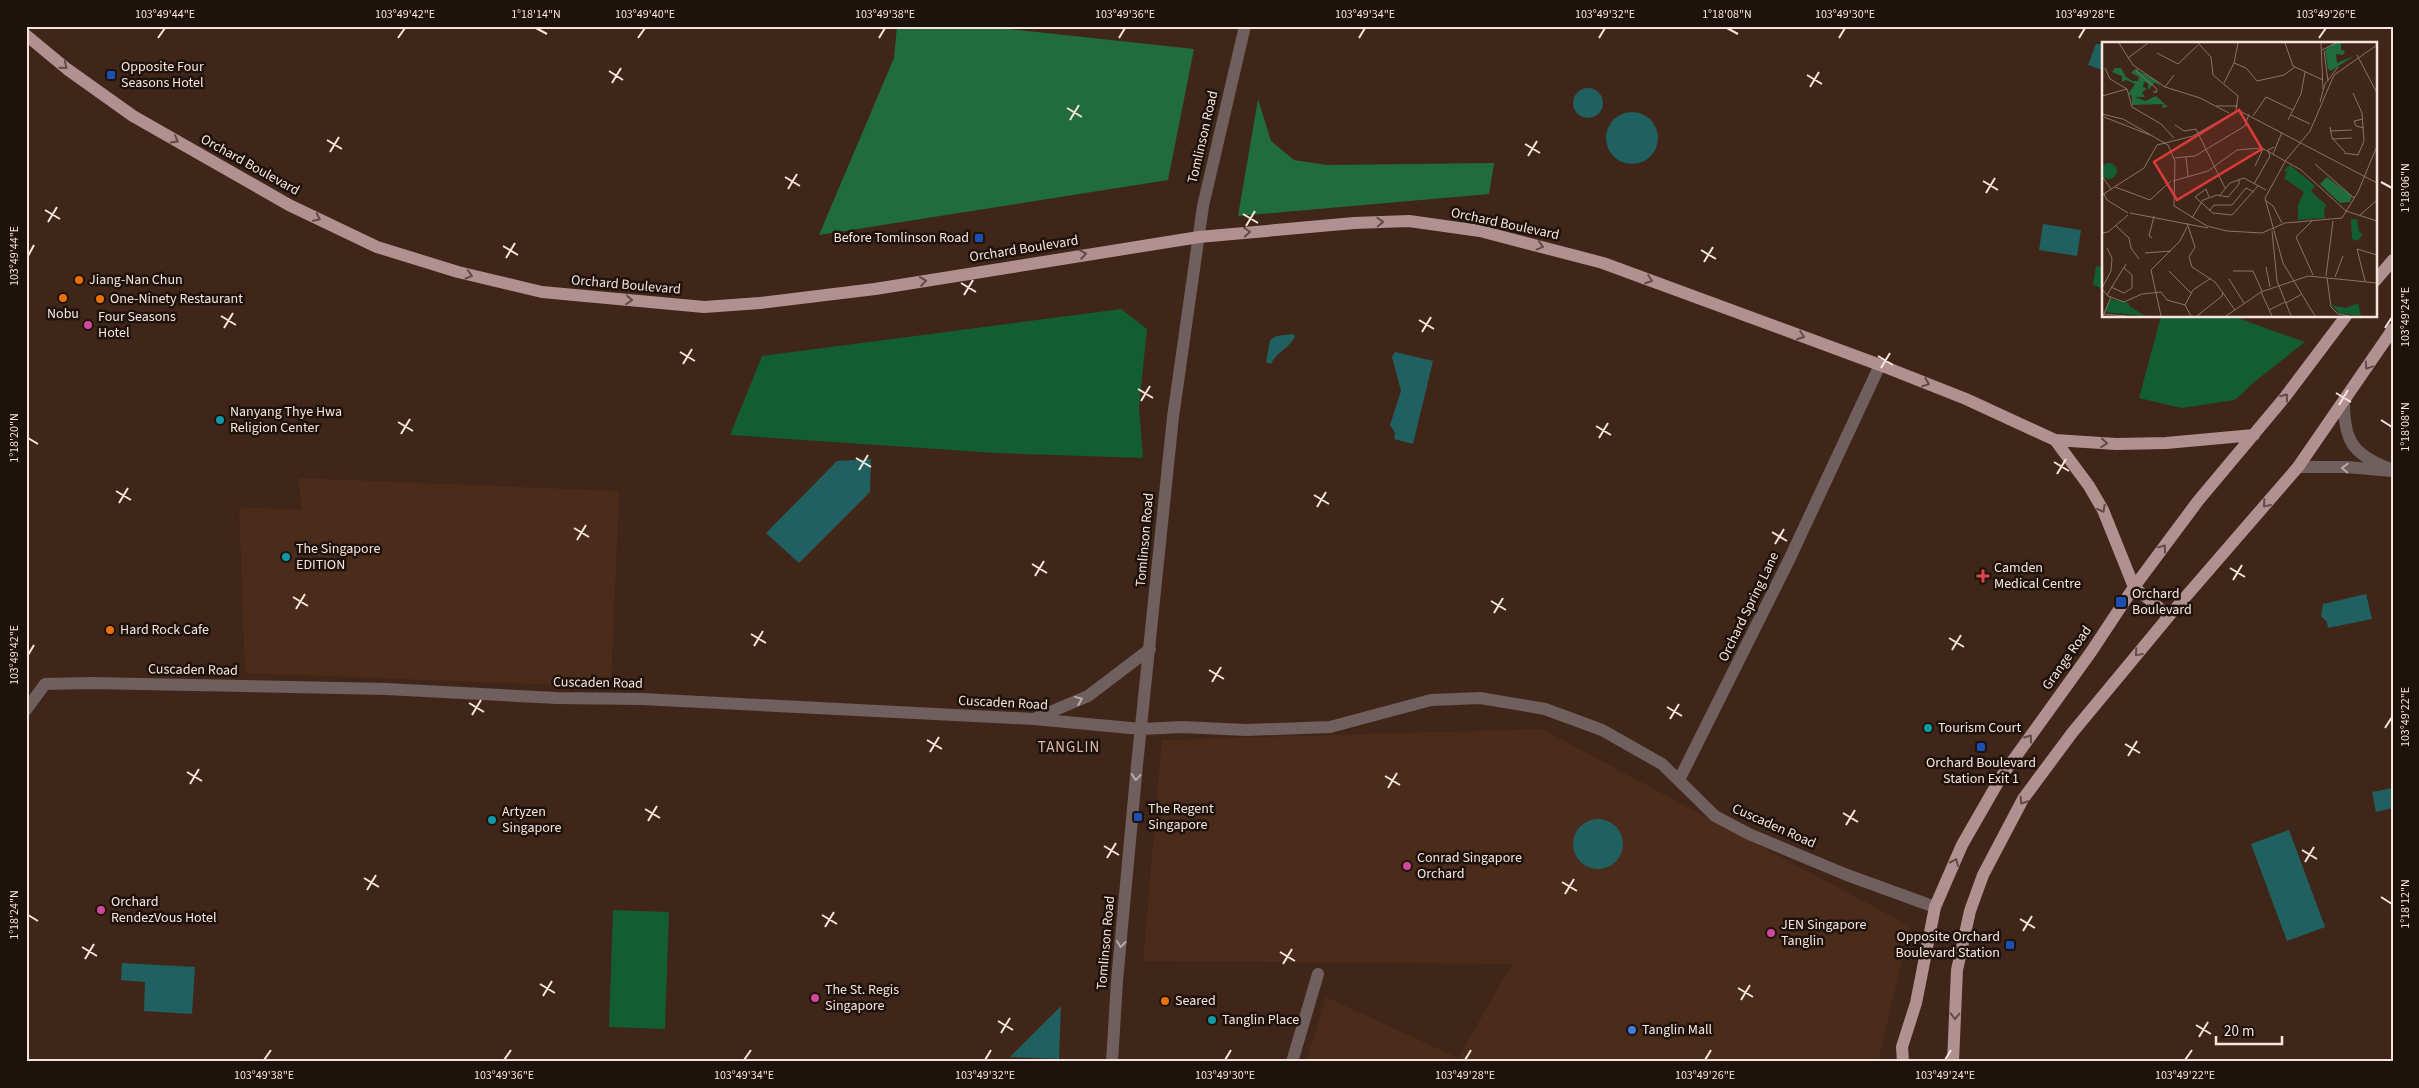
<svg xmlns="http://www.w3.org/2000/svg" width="2419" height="1088" viewBox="0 0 2419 1088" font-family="'Source Sans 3',sans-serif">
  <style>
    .built { fill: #4b2b19 }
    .green { fill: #125d31 }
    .forest { fill: #206c3d }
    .water { fill: #206060 }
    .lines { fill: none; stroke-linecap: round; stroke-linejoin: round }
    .minor { stroke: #6f5f5f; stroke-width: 12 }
    .primary { stroke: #b19091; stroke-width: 12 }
    .oneway { stroke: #604b48 }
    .oneway2 { stroke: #b9a9a4 }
    .ticks { fill: none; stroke: #f6e5dc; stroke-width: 2 }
    .transit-dot { fill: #1a4fb4; stroke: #1e120c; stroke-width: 2 }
    .food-dot { fill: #e8710a; stroke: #1e120c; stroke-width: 2 }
    .hotel-dot { fill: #d1479c; stroke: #1e120c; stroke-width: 2 }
    .culture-dot { fill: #0f9aa8; stroke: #1e120c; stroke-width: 2 }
    .health-dot { fill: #e0444e; stroke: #1e120c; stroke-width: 2 }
    .shop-dot { fill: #3f7fe0; stroke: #1e120c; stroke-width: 2 }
    .labels { text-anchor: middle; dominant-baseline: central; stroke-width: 5; stroke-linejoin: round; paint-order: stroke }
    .poi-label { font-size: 14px; fill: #f6e5dc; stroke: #1e120c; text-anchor: start }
    .street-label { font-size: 14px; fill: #f6e5dc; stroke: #1e120c }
    .neighbourhood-label { font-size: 15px; letter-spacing: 1px; fill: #e0bdac; stroke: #1e120c }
    .inset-road { fill: none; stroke: #897266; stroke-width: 1 }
    .view { fill: #d93b3a; fill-opacity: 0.15; stroke: #d93b3a; stroke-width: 2.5 }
    .inset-edge { fill: none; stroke: #f6e5dc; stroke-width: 2.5 }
    .neatline { fill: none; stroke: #f6e5dc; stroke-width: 2 }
    .ticks-label { font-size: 12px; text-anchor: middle; fill: #f6e5dc }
  </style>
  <rect width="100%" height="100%" fill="#402618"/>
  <path class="built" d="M299,478l320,13 -8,196 -366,-14 -6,-166 62,3z
    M1542,729l368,197 -32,136h-572l20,-65 132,61 54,-94 -369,-3 19,-221z"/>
  <path class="green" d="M2096,266l7,1v22l-10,-4z
    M1121,309l26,20 -8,78 4,51 -147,-5 -266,-18 32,-79z
    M2161,316h71l73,26 -52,41 -18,17 -53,8 -43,-10z
    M613,910l56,2 -4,117 -56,-2z"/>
  <path class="forest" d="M897,26h85l212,23 -26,131 -349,55 75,-177z
    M1258,99l13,42 23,19 33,5 167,-2 -5,31 -251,22z"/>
  <path class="water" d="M2096,44h7v26l-15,-5z
    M1573 103a15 15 0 1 1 30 0a15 15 0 1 1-30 0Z
    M1606 138a26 26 0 1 1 52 0a26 26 0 1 1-52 0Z
    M2043,224l38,6 -4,26 -38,-6z
    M1293,334l2,2c-5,12 -19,16 -24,28l-5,-2 4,-22 7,-4z
    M1395,352l38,9 -20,83 -19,-5 1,-6 -5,-8 11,-34 -9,-34z
    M871,459l-1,33 -71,71 -33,-30 71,-72z
    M2366,594l6,25 -44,9 -1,-6 -6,-6 2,-12z
    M2393,788v20l-17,4 -4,-20z
    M1573 844a25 25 0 1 1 50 0a25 25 0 1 1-50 0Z
    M2289,830l36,97 -38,14 -36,-97z
    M122,963l73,4 -3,47 -48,-3 1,-29 -24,-2z
    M1061,1006l-2,53 -49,-2z"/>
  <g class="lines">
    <path class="minor" d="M2344,402c0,38 8,52 44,66
      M2298,467h48l47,4
      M26,710l19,-26 46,-1 295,6 171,9 85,1 392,20 107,10 41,-2 64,3 84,-3 101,-27 49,-2 65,11 57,21 60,34 53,52 34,18 98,41 88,32
      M1036,718l52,-22 62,-47
      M1679,780l110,-220 91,-195
      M1112,1062l5,-81 20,-216 36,-348 30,-211 42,-180
      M1292,1062l26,-88"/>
    <path class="primary" d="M26,35l41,34 66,47 156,89 88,42 81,25 84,20 162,15 56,-4 115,-14 324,-52 155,-14 55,-2 71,10 123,32 277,102 86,34 89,41 61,4 50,-1 88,-8
      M2375,281l18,-21
      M2055,440l34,46 14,24 31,77 35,29
      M1903,1062l-1,-15 14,-44 19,-96 27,-62 39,-68 90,-125 43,-65 64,-86 87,-104 61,-81
      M1953,1062l4,-92 13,-59 13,-36 40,-76 49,-66 97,-117 129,-149 95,-138"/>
  </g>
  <defs><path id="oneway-chevron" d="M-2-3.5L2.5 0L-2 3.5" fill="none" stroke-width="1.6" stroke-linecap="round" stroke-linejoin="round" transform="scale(1.25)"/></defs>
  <g class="oneway">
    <use href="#oneway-chevron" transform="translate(64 66) rotate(39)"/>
    <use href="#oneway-chevron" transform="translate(175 140) rotate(30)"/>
    <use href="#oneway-chevron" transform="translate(317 218) rotate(26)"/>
    <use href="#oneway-chevron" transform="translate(1380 222) rotate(-2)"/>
    <use href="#oneway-chevron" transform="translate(1247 232) rotate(-5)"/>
    <use href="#oneway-chevron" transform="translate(1540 246) rotate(15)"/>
    <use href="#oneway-chevron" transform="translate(1083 254) rotate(-9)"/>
    <use href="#oneway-chevron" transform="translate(469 275) rotate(14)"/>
    <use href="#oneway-chevron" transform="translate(1649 280) rotate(20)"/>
    <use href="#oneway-chevron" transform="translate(923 281) rotate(-9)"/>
    <use href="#oneway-chevron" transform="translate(629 300) rotate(5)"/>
    <use href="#oneway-chevron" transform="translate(1801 336) rotate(20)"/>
    <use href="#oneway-chevron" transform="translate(2368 366) rotate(124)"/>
    <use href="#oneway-chevron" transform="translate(1926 383) rotate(21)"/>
    <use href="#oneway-chevron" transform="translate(2285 397) rotate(-52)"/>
    <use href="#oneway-chevron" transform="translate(2104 443) rotate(4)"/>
    <use href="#oneway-chevron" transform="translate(2266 504) rotate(131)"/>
    <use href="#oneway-chevron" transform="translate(2102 509) rotate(62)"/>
    <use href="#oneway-chevron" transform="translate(2163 548) rotate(-53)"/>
    <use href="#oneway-chevron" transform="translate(2138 653) rotate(130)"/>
    <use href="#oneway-chevron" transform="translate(2029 738) rotate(-54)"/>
    <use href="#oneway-chevron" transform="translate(2023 801) rotate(122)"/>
    <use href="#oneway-chevron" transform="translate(1955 862) rotate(-66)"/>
    <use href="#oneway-chevron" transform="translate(1955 1016) rotate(92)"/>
  </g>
  <g class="oneway2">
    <use href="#oneway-chevron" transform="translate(2345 468) rotate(-177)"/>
    <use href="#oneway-chevron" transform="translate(1079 700) rotate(-22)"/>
    <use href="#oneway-chevron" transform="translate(1136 777) rotate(95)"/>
    <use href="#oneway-chevron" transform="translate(1121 944) rotate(96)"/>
  </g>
  <path class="ticks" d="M536,28l11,6M1727,28l11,6M158,38l7,-10M398,38l7,-10M638,38l7,-10M879,38l6,-10M1119,38l6,-10M1359,38l6,-10M1599,38l6,-10M1839,38l6,-10M2079,38l6,-10M2319,38l7,-10M609,71l14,9M1807,75l15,9M612,83l9,-15M1810,87l9,-15M1067,108l15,9M1070,120l9,-15M327,140l15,9M1525,144l15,9M330,152l9,-15M1528,156l9,-15M785,177l15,9M1983,181l15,9M2381,182l11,6M788,189l9,-15M1986,193l9,-15M45,210l15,9M1243,214l15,9M48,222l9,-15M1246,226l9,-15M503,246l15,9M1701,250l15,9M28,256l6,-11M506,258l9,-15M1704,262l9,-15M961,283l15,9M964,295l9,-15M221,316l15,9M1419,320l15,9M224,328l9,-15M2385,328l7,-11M1422,332l9,-15M680,352l15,9M1878,356l15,9M683,364l9,-15M1881,368l9,-15M1138,389l15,9M2336,393l15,9M1141,401l9,-15M2339,405l9,-15M2381,420l11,7M398,422l15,9M1596,426l15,9M401,434l9,-15M28,438l10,6M1599,438l9,-15M856,458l15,9M2054,462l15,9M859,470l9,-15M2057,474l9,-15M116,491l15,9M1314,495l15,9M119,503l9,-15M1317,507l9,-15M574,528l15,9M1772,532l15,9M577,540l9,-15M1775,544l9,-15M1032,564l15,9M2230,568l15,9M1035,576l9,-15M2233,580l9,-15M293,597l15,9M1491,601l15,9M296,609l9,-15M1494,613l9,-15M751,634l15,9M1949,638l15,9M754,646l9,-15M1952,650l9,-15M28,655l6,-10M1209,670l15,9M1212,682l9,-15M469,703l15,9M1667,707l15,9M472,715l9,-15M1670,719l9,-15M2385,728l7,-11M927,740l15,9M2125,744l15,9M930,752l9,-15M2128,756l9,-15M187,772l15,9M1385,776l15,9M190,784l9,-15M1388,788l9,-15M645,809l15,9M1843,813l15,9M648,821l9,-15M1846,825l9,-15M1104,846l15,9M2302,850l15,9M1107,858l9,-15M2305,862l9,-15M364,878l15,9M1562,882l15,9M367,890l9,-15M1565,894l9,-15M2381,897l11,7M28,915l10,6M822,915l15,9M2020,919l15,9M825,927l9,-15M2023,931l9,-15M82,947l15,9M1280,952l15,9M85,959l9,-15M1283,964l9,-15M540,984l15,9M1738,988l15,9M543,996l9,-15M1741,1000l9,-15M998,1021l15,9M2196,1025l15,9M1001,1033l9,-15M2199,1037l9,-15M264,1060l7,-10M504,1060l7,-10M744,1060l7,-10M985,1060l6,-10M1225,1060l6,-10M1465,1060l6,-10M1705,1060l6,-10M1945,1060l6,-10M2185,1060l7,-10"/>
  <g class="transit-dot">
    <rect x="106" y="70" width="10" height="10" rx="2.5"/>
    <rect x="974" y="233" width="10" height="10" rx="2.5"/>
    <rect x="2115" y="596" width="12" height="12" rx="2.5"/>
    <rect x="1976" y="742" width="10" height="10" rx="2.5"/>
    <rect x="1133" y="812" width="10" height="10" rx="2.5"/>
    <rect x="2005" y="940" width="10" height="10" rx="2.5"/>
  </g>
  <g class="food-dot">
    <circle cx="79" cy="280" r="5"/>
    <circle cx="63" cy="298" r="5"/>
    <circle cx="100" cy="299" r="5"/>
    <circle cx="110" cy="630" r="5"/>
    <circle cx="1165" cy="1001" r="5"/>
  </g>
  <g class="hotel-dot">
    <circle cx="88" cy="325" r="5"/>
    <circle cx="1407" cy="866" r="5"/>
    <circle cx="101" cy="910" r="5"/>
    <circle cx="1771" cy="933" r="5"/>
    <circle cx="815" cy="998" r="5"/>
  </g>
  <g class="culture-dot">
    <circle cx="220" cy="420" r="5"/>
    <circle cx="286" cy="557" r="5"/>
    <circle cx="1928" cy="728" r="5"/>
    <circle cx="492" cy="820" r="5"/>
    <circle cx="1212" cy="1020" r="5"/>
  </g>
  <path class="health-dot" d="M1980.5 568.5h5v5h5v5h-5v5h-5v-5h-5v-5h5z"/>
  <circle class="shop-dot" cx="1632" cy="1030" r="5"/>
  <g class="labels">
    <g class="poi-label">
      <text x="121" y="67">Opposite Four<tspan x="121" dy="16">Seasons Hotel</tspan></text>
      <text x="969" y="238" text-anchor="end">Before Tomlinson Road</text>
      <text x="89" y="280">Jiang-Nan Chun</text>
      <text x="110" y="299">One-Ninety Restaurant</text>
      <text x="63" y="314" text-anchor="middle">Nobu</text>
      <text x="98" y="317">Four Seasons<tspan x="98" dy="16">Hotel</tspan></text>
      <text x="230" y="412">Nanyang Thye Hwa<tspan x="230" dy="16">Religion Center</tspan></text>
      <text x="296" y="549">The Singapore<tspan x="296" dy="16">EDITION</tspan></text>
      <text x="1994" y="568">Camden<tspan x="1994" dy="16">Medical Centre</tspan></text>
      <text x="2132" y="594">Orchard<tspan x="2132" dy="16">Boulevard</tspan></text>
      <text x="120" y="630">Hard Rock Cafe</text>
      <text x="1938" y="728">Tourism Court</text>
      <text x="1981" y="763" text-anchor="middle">Orchard Boulevard<tspan x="1981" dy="16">Station Exit 1</tspan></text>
      <text x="1148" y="809">The Regent<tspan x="1148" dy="16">Singapore</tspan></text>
      <text x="502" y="812">Artyzen<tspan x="502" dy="16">Singapore</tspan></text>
      <text x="1417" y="858">Conrad Singapore<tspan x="1417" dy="16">Orchard</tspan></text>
      <text x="111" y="902">Orchard<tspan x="111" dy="16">RendezVous Hotel</tspan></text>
      <text x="1781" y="925">JEN Singapore<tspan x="1781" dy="16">Tanglin</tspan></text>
      <text x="2000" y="937" text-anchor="end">Opposite Orchard<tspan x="2000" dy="16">Boulevard Station</tspan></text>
      <text x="825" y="990">The St. Regis<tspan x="825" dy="16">Singapore</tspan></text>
      <text x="1175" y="1001">Seared</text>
      <text x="1222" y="1020">Tanglin Place</text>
      <text x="1642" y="1030">Tanglin Mall</text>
    </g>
    <g class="street-label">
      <text transform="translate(1203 137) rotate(-77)">Tomlinson Road</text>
      <text transform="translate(250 165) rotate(29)">Orchard Boulevard</text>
      <text transform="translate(1505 224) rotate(12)">Orchard Boulevard</text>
      <text transform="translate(1024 249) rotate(-9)">Orchard Boulevard</text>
      <text transform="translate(626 285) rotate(5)">Orchard Boulevard</text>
      <text transform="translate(1145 540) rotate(-85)">Tomlinson Road</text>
      <text transform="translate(1749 607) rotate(-64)">Orchard Spring Lane</text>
      <text transform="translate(2067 658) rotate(-55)">Grange Road</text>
      <text transform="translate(193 670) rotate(1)">Cuscaden Road</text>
      <text transform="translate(598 683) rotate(1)">Cuscaden Road</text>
      <text transform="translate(1003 703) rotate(3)">Cuscaden Road</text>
      <text transform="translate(1774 826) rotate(24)">Cuscaden Road</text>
      <text transform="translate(1106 943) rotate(-85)">Tomlinson Road</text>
    </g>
    <g class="neighbourhood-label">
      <text x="1069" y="747">TANGLIN</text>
    </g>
  </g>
  <g transform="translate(2102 42)">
    <rect width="275" height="275" fill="#402618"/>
    <path d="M-1 129a8 8 0 1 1 16 0a8 8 0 1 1-16 0ZM188,123l25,21 -4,5 16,15 -3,2 1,10 -27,2v-15l6,-13 -20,-14 3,-5 -3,-3zM249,177h6l2,13 4,2 -5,7 -6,-2zM9,257l18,4v3l16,10 -41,-4zM256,261l3,13 -21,-2 -9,-9 15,3z" fill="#125d31"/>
    <path d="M232,1h7v7l4,1 -2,4 -7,-1 1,9 17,-7 -23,15 -3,-2 -3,-19zM13,26h6l5,9 7,4h5l1,-4 -8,-4 4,-4 21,11 5,7 -6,-5 -7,8v-7l-4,-1 -1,5 4,2 -5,3 3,5h-10l10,4 11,-5 12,11 -6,1 1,-4 -31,1v-9l-4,-2 7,-10 -9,-4 -4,2v-6l-10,-4zM225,135l25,19 -2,6 -10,1 -20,-19z" fill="#206c3d"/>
    <path class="inset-road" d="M17,1l14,22 32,22 35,11 29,15M96,1l13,14 2,18 25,21 -2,14M183,1l8,23 30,14M219,1l2,46M220,8l14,-7M222,9l4,30M55,11l21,11 20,-19M255,13l20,38M26,16l20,-15M132,21l12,5 11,13 27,-6 11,-8M3,26l5,11 17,10 5,18 29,17 13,14M35,27v3l19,16 1,4h-4M122,41l10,-20 4,-20M63,45l9,-12M0,54l25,-7M0,57v17M218,60l5,-18 13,-17M114,64h22M0,72l21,5 45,26 7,16 -1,45 33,20 20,5 35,2 23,-10 57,-5 16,-26 19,-46M189,73l19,9M151,74l13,-19 27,13M2,75l46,18M261,77l-9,2 2,5 8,2M186,78l13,-26 4,-22M73,83l9,6 12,-2 29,59M228,85l2,11 13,14M228,89l22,-1M230,97l20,-1M242,111l14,2 6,-14 -2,-28 -9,-20M171,112l9,-22M84,115l2,19M73,116l20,-2 50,-30 4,-12M213,122l39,34M153,124l8,-17M0,134l9,13M71,139l35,-10 29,-21 25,-2 39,22 45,41 31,10M152,142l16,-28 -2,-6 6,-3M13,145l35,13 21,-19M2,152l3,6 21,13M0,153l42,-27 13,-23 36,-9 45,-26 139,73M118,153l10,-12 14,-5 22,12M107,155l-3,-8 -11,8 18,16 19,2 26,-29M163,158l8,6 9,17M107,169l5,-6h18l14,-17 8,4M28,171l78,15M257,174l18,-16M90,176l11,-18 14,-5 11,2 11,-13v-4M210,179l-16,16 17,38M85,181l8,24 -6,10 3,10 23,15 20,28M13,183l14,13 2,10 8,11M170,189l5,50 14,35M0,191l6,-1 20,-17M50,196l-3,-2 5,-20M43,211l26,-2M164,225l4,20M67,229l22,22M131,229h20l9,20M224,234l7,-55M233,235l8,-21M225,236l4,29 7,7 11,2M127,237l15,24M263,239l-8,-32 20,6M9,245l13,6 8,-5v-13l-8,-7M0,246l9,-17 1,-13 -5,-10M0,247l6,7 16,6 18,-8 19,-2 6,8 18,5 6,11M159,250l11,24M5,253l19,-31M184,261l16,-9M83,263l8,-15 18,-12M167,268l16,-8M1,272l23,2M1,274l8,-19M59,274l-10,-46 29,-29 7,-14M95,274l25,-20 1,-4M124,274l35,-24 47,-16 69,7M213,274l-32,-53 -18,-65 21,-38 24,-29 24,-56 43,-30"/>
    <path class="view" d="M137,68l23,39 -85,51 -23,-38z"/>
    <rect width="275" height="275" class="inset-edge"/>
  </g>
  <rect width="2419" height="1088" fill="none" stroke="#1e120c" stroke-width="55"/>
  <path d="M2216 1036v8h66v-8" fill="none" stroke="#f6e5dc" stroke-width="2.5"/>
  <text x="2224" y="1036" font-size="15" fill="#f6e5dc" stroke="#1e120c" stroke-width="4" paint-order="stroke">20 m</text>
  <rect x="28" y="28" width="2364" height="1032" class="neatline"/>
  <g class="ticks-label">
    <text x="165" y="18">103°49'44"E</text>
    <text x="405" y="18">103°49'42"E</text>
    <text x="536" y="18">1°18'14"N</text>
    <text x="645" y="18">103°49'40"E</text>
    <text x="885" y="18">103°49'38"E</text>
    <text x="1125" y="18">103°49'36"E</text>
    <text x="1365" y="18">103°49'34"E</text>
    <text x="1605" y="18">103°49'32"E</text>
    <text x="1727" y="18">1°18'08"N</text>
    <text x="1845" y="18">103°49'30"E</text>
    <text x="2085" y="18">103°49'28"E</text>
    <text x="2326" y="18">103°49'26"E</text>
    <text transform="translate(2405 188) rotate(-90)" y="4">1°18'06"N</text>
    <text transform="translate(14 256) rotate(-90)" y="4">103°49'44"E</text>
    <text transform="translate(2405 317) rotate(-90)" y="4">103°49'24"E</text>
    <text transform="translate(2405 427) rotate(-90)" y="4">1°18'08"N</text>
    <text transform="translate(14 438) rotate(-90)" y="4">1°18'20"N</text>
    <text transform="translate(14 655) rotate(-90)" y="4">103°49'42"E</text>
    <text transform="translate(2405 717) rotate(-90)" y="4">103°49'22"E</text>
    <text transform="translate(2405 904) rotate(-90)" y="4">1°18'12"N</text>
    <text transform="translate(14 915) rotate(-90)" y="4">1°18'24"N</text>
    <text x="264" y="1079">103°49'38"E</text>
    <text x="504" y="1079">103°49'36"E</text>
    <text x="744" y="1079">103°49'34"E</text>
    <text x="985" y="1079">103°49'32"E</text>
    <text x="1225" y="1079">103°49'30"E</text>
    <text x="1465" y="1079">103°49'28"E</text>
    <text x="1705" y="1079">103°49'26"E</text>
    <text x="1945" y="1079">103°49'24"E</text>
    <text x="2185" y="1079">103°49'22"E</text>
  </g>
</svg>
